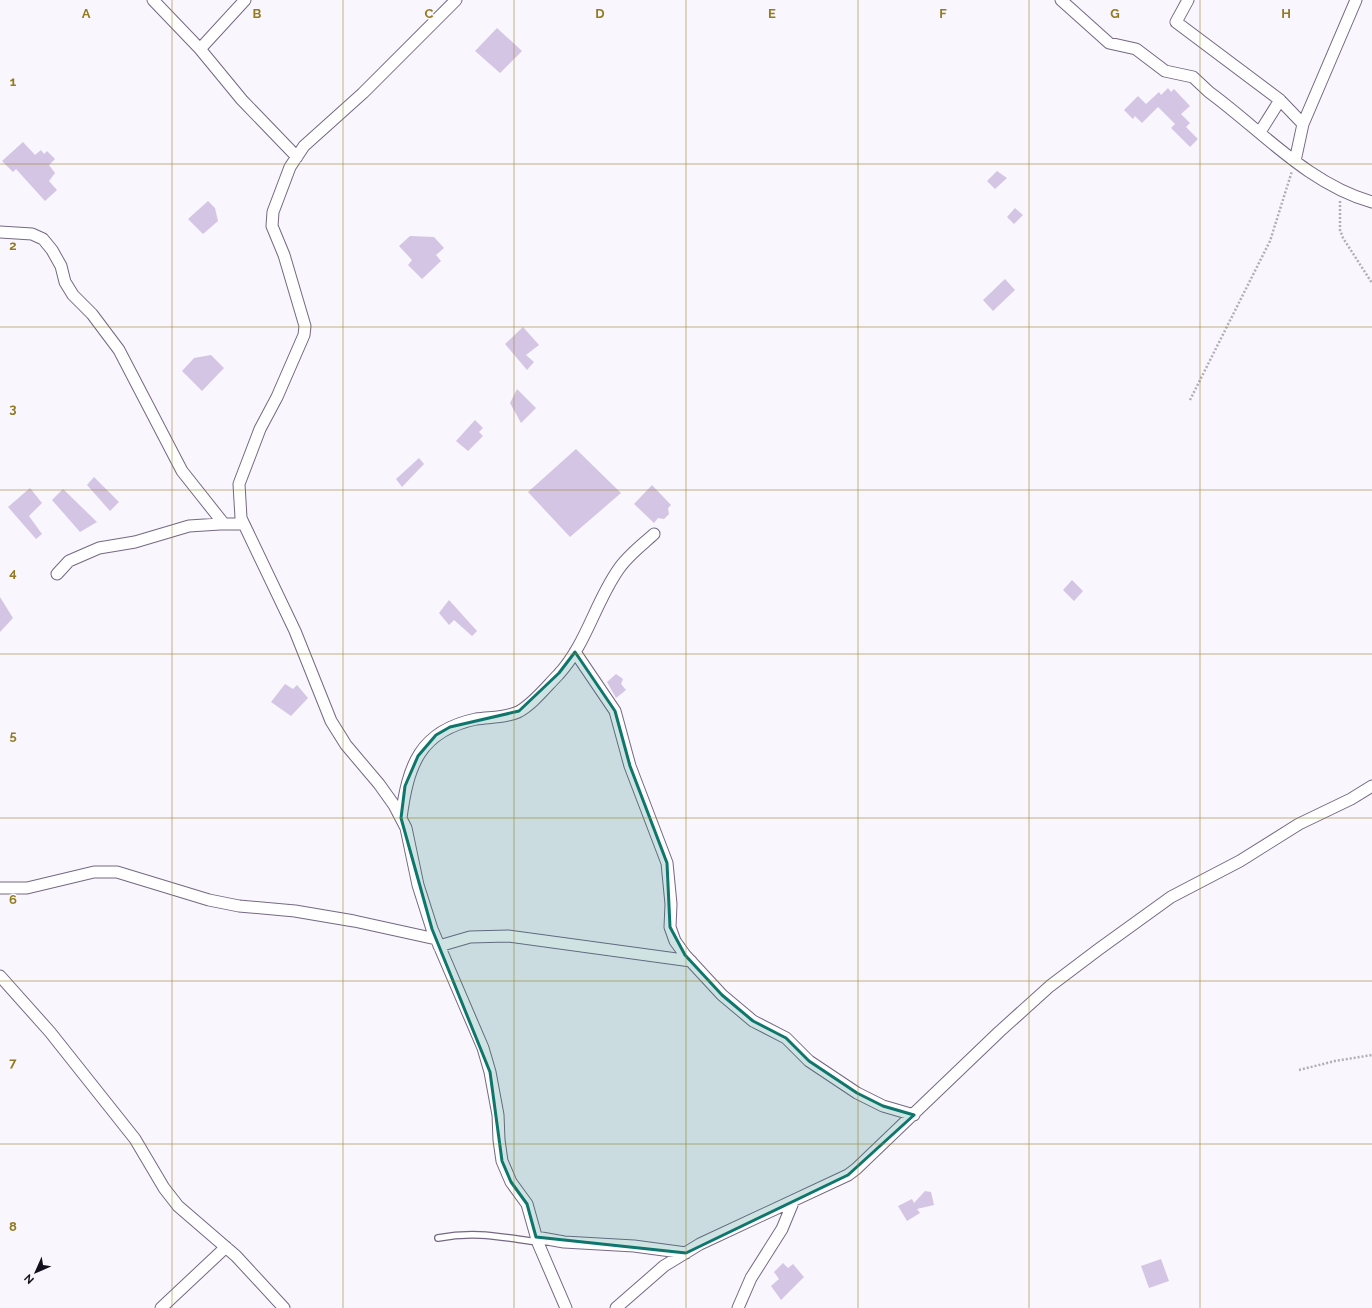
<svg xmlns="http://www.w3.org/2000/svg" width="1372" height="1308" viewBox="0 0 1372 1308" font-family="Raleway,sans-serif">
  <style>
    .building { fill: #d4c5e5 }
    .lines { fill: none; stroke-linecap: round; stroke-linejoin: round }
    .service-casing { stroke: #756884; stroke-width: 8 }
    .minor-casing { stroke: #756884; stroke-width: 13 }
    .path { stroke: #b1aeb6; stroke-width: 2.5; stroke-dasharray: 2 2; stroke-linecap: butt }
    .service { stroke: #fff; stroke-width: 5.5 }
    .minor { stroke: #fff; stroke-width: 11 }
    .marked { fill: #0f766e; fill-opacity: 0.2; stroke: #0f766e; stroke-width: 3; stroke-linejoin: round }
    .grid { fill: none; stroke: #927b21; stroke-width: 1; stroke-opacity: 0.55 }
    .grid-label { font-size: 13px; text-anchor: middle; font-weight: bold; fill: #927b21; stroke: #f9f6fd; stroke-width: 3; stroke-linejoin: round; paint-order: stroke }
  </style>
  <rect width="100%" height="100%" fill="#f9f6fd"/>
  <path class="building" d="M497,28l25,23 -22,22 -25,-22z
    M1168,88l3,4 3,-3 16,17 -9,8 9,9 -4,4 12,12 -8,8 -19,-19 4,-4 -17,-17 -16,16 -7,-7 -2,3 -9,-9 14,-14 8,8 13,-12 2,3z
    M23,142l12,13 6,-5 3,4 3,-3 8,8 -6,6 6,8 -6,8 8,9 -12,11 -29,-32 -3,3 -11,-11z
    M997,171l10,7 -12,11 -8,-8z
    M208,201l7,7 3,13 -15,13 -15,-15z
    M1015,208l8,7 -9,9 -7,-7z
    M410,236l24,1 10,11 -8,7 5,6 -19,18 -14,-14 4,-5 -13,-14z
    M1005,279l10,11 -22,21 -10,-11z
    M523,327l16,18 -13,10 8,7 -7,8 -22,-26z
    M211,355l13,13 -22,23 -20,-20 12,-13z
    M517,389l19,19 -15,15 -11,-20z
    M475,420l8,8 -4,4 4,4 -15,15 -12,-10z
    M576,449l45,44 -51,44 -42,-45z
    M419,458l5,6 -22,23 -6,-8z
    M94,477l25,25 -9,9 -23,-26z
    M652,485l19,20 -3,3 1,6 -5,5 -6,-1 -4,5 -20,-19z
    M30,488l12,15 -13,13 13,18 -6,5 -28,-32z
    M63,489l34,33 -17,10 -28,-32z
    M1072,580l11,11 -9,10 -11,-11z
    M0,597l13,21 -13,14z
    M449,600l28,31 -5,5 -18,-16 -5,5 -10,-12z
    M616,674l7,5 -2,5 5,6 -10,8 -9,-16z
    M285,684l8,5 4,-4 11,13 -17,18 -20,-14z
    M925,1191l6,1 3,13 -17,4 3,4 -13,8 -9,-15 14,-7 2,4z
    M1161,1259l8,22 -20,7 -8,-22z
    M783,1263l5,5 5,-4 11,13 -23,23 -10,-14 8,-7 -5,-7z"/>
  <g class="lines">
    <g class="service-casing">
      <path id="service" d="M438,1238c38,-7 62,-1 100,4"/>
    </g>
    <g class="minor-casing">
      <path id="minor" d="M153,0l47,49 42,51 55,57
        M456,0l-93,93 -59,53 -14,21 -17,45 -1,14 12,29 21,71 -1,9 -27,62 -17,32 -21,55 2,34 54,113 36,90 15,24 33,39 15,21 12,23 12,57 14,44 51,119 7,24 8,43 1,25 3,21 9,21 16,22 11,39 28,65
        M1061,0l48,43 27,6 29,22 28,6 16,15c52,38 99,92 163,110
        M1188,0l-12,22 104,78
        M200,49l45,-49
        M1260,132l20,-32 23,24 53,-124
        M1295,161l8,-37
        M0,232l32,2 11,5 9,11 9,16 4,16 8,13 19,19 27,36 63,121 42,53
        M57,574l12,-13 30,-13 36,-6 54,-16 31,-2h23
        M575,652l40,59 15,55 37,97 4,41 -1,23 5,14 10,14 37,40 31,26 33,17 23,23 48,32 26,13 31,9
        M401,818c7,-52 18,-87 75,-99 14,-2 29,-1 42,-7 15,-8 28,-25 40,-37 28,-30 37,-72 60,-105 9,-14 24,-25 36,-36
        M0,888h27l67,-16h23l92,28 30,6 56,5 59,10 82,18
        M439,946l31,-9 38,-1 183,25
        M0,976l50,56 85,107 29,49 14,18 58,50 48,52
        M536,1237l28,5 70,4 52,7
        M161,1308l65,-61
        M616,1308l48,-42 36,-22 148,-69 8,-6 143,-137 51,-46 49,-37 72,-52 69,-36 59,-37 52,-25 21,-13
        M738,1308l13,-30 31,-49 12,-29"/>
    </g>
    <path class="path" d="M1340,201v29l3,8 29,45
      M1190,400l80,-159 22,-70
      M1299,1070l36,-9 37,-6"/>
    <use href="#service" class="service"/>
    <use href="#minor" class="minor"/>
  </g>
  <path class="marked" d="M575,652l40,59 15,55 37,97 3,64 15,28 37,40 31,26 33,17 23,23 48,32 26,13 31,9 -66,60 -162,78 -150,-16 -9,-33 -16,-22 -9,-21 -12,-89 -58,-143 -31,-111 4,-32 13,-30 18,-21 14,-8 69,-16 40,-38z"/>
  <path class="grid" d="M172,0v1308M343,0v1308M514,0v1308M686,0v1308M858,0v1308M1029,0v1308M1200,0v1308M0,164h1372M0,327h1372M0,490h1372M0,654h1372M0,818h1372M0,981h1372M0,1144h1372"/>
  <g class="grid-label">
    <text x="86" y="18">A</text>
    <text x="257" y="18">B</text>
    <text x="429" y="18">C</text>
    <text x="600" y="18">D</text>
    <text x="772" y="18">E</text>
    <text x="943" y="18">F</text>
    <text x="1115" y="18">G</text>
    <text x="1286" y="18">H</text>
    <text x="13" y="86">1</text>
    <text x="13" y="250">2</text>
    <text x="13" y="413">3</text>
    <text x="13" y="577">4</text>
    <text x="13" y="740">5</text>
    <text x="13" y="904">6</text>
    <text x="13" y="1067">7</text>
    <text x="13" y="1231">8</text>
  </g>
  <g transform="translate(36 1272) rotate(225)" stroke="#f9f6fd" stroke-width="3" paint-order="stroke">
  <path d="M0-3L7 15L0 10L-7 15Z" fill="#140f1a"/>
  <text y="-6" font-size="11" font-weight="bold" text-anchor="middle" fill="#140f1a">N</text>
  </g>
</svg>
